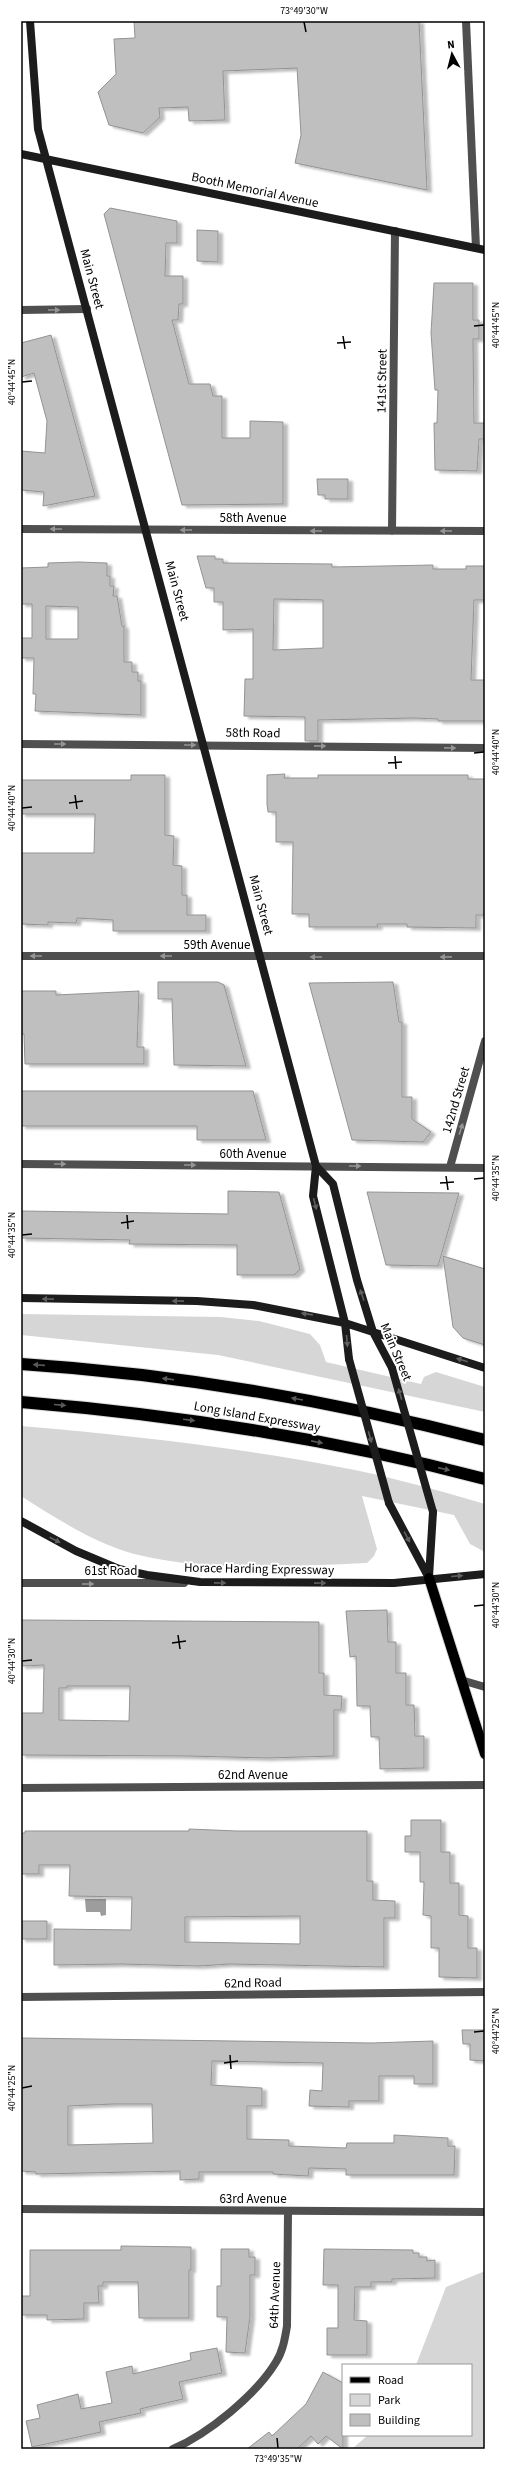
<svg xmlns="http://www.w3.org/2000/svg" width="506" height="2470" viewBox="0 0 506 2470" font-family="'Source Sans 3',sans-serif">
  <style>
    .green { fill: #d6d6d6 }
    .water { fill: #9d9d9d }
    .building { fill: #bfbfbf; stroke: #939393; fill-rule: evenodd; filter: url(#shadow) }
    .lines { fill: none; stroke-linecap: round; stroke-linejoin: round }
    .primary-casing { stroke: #dbdbdb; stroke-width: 12 }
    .highway-casing { stroke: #dbdbdb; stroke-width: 14 }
    .street { stroke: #4f4f4f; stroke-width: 8 }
    .secondary { stroke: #1c1c1c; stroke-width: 8 }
    .primary { stroke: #000; stroke-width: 10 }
    .highway { stroke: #000; stroke-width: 12 }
    .secondary-bridge { stroke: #1c1c1c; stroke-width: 8 }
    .oneway { fill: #959595 }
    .oneway2 { fill: #606060 }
    .oneway3 { fill: #595959 }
    .ticks { fill: none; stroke: #000; stroke-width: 1.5 }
    .labels { text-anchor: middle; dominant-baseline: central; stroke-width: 4; stroke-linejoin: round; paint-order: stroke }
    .street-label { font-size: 13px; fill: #000; stroke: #fff }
    .neatline { fill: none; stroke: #000; stroke-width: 1.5 }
    .ticks-label { font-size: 10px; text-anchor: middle; fill: #000 }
  </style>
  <defs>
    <filter id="shadow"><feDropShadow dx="4.5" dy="2.5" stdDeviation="1" flood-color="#0004"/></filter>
  </defs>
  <rect width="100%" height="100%" fill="#fff"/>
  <path class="green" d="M21,1314l200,3 38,4 51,13 10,11 6,17 95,22 3,-7 12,-5 49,15v25l-267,-57 -197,-20z
    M21,1426c106,9 213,21 318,41 49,9 98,23 146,37v48l-15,-8 -16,-29 -92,-19 15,53 -3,7 -7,7c-71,3 -155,9 -224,-7 -43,-9 -86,-37 -122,-60z
    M485,2271v178h-133l16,-14h103v-70h-55l30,-78z"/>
  <path class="water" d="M85,1899h21v16l-5,1 -1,-4h-14z"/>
  <path class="building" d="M134,21h285l8,169 -132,-27 6,-28 -4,-67 -74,3 2,49 -36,1 -1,-14 -29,1 1,9 -17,16 -34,-8 -11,-33 18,-18 -2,-35 21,-1z
    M110,208l67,13v22h-11l-1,33h18v28h-4l-1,16h-6l17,64h21l3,12h9v42h28v-17l33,1v82l-101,1 -78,-291z
    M197,230l21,1v31l-21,-1z
    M434,283h39v37h6v19h-6l1,84h11v16h-6l-2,32 -42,-1 -1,-47h3l1,-33h-3l-4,-57z
    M51,335l44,161 -52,10 1,-14 -23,-2v-39l24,2 2,-32 -13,-48 -13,4v-34z
    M317,479h31v20h-23v-4h-7z
    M197,556h18v3h8v4l109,1v3l101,-2v4h33v-3h19v34h-11l-3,80h14v41h-47v-2l-25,-1 -95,2v21h-13v-24l-61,-1 1,-37h8v-50l-30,1v-28h-9v-14h-8zM274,599l49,1v48l-50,2z
    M78,562l29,1v13h3v10h4l-1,10h4l5,30h2v36h8v10h6v9h3v34l-106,-4 1,-17h-3l1,-36h-13v-20h11v-34h-11v-36l27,-1v-4zM46,606l32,1v32h-32z
    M285,774l-1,4h34v-3h150v4h17v136h-9v13l-69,-1v-3h-30l1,3h-69v-13h-17l1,-72h-17v-30h-8l-1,-8v-29z
    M131,775h34v60l9,1 -1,29 9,1v29h5v20h19v16h-93v-11l-36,-2 -1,5 -28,-1v3l-27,-1v-71h73l1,-39h-74v-34h110z
    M158,982h60l6,3 22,81 -72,-1 -2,-66h-14z
    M393,982l6,40h3v75h10v22l19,13 -8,10 -71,-2 -43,-157z
    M21,991h35v4l83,-4 -2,56h7v17h-119l-1,-30h-3z
    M21,1091h232l13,49h-69v-14h-176z
    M228,1191l51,1 21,77 -6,6h-57v-30l-108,-1 1,-4 -109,-2v-27l207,3z
    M367,1192l92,1 -21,73 -52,-1z
    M443,1256l42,13v76l-22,-7 -10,-11z
    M387,1610l1,32h8v31h10v32h8l1,31h9v32l-44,1 -1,-32h-8l-1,-31h-13l-1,-50 -6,1 -4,-46z
    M21,1620l298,2v51h5v22l18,1 -1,14h-7v46l-67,2 -79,-2 -167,-1v-42h22l1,-48 -23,1zM67,1686h63l-1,35 -70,-1v-32h8z
    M411,1820h30v32h9v31h9v32l9,1v32h9v30l-38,-1v-29h-8v-32l-8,-1 1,-33h-4v-30h-15v-16h6z
    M189,1829l48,2h130v50h6v19l22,1v17h-11v49l-155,-3 -30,2 -78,-2 -67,1v-36l77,1 1,-33 -63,-1 1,-31h-31v9h-18v-41h4v-2h164zM300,1916v28l-115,-2v-25z
    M21,1921h26v18h-26z
    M462,2030h23v31l-15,-1v-16h-7z
    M21,2038l351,5 61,-2v43h-19v-8h-35v25h-30v6l-40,-1 1,-16 12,1 1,-28 -111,-2 -1,24 51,3v18h-15v33l42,1v6l57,2 1,-5h47v-8l54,3v8h7l-1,29h-108v-6l-37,-1 -1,8 -35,-2v-2h-74v7l-19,1v-9l-144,3v-2l-15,-1zM113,2104h39l1,39 -85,2v-39z
    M121,2246l70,1v23h-2v48h-50l-1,-36h-35v4h-5l1,17h-15v16l-37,1v-5h-26v-19h9v-46h91z
    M221,2249h28v8h6v18h-5v42l-5,36 -19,-1 1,-35h-10v-31h4z
    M324,2249l89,1v3h6v4h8v4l8,-1v18l-43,1v3h-21v5h-16l-1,33 13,1v34h-40v-27h11v-43h-15z
    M217,2348l5,25 -43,9 4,17 -43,10 1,4 -42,9 2,10 -69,15 -6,-26 14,-3 -3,-13 41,-11 3,15 31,-6 -6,-31 26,-6 1,8 58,-14 -1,-7z
    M323,2372l20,11v66l-17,-13 -8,8 -7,-8 -14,13h-50l22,-17 3,4 34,-32z"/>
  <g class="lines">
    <g class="primary-casing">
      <path id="primary" d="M429,1578l56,176"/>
    </g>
    <g class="highway-casing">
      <path id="highway" d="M21,1364c156,10 312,37 464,76
        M21,1402c157,13 312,37 464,77"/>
    </g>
    <path class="street" d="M466,21l10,227
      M21,310l66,-1
      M21,529l464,2
      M392,531l3,-300
      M21,744l464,4
      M21,956h464
      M21,1164l464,4
      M450,1167l35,-126
      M21,1583h163
      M461,1680l24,7
      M21,1788l464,-3
      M21,1997l464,-5
      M21,2209l464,3
      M173,2449c35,-15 83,-54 103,-87 7,-11 9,-24 11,-36l1,-115"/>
    <path class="secondary" d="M30,21l8,108 278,1037 -3,30 32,127 4,36
      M21,154l464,96
      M316,1166l17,18 24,96 16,52 19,36
      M21,1298l176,3 56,4 92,18 140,45
      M389,1503l40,75
      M21,1521l55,30 43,18 28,6 53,7 194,1 91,-9
      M429,1577l4,-65"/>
    <use href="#primary" class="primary"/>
    <use href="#highway" class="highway"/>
    <path class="secondary-bridge" d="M349,1359l40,144
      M392,1368l41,144"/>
  </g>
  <defs><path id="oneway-solid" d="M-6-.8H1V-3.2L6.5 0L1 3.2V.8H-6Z"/></defs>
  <g class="oneway">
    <use href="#oneway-solid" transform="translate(54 310)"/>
    <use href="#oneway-solid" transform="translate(56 529) rotate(-180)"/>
    <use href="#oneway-solid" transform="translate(186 530) rotate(-180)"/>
    <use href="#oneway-solid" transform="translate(316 531) rotate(-180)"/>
    <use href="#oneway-solid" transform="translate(446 531) rotate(180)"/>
    <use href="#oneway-solid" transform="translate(60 744)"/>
    <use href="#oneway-solid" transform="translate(190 745)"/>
    <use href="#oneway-solid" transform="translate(320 746) rotate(1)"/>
    <use href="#oneway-solid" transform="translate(450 748) rotate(1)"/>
    <use href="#oneway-solid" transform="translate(36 956) rotate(-180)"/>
    <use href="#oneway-solid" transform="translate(166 956) rotate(-180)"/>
    <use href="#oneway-solid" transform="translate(316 957) rotate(-180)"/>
    <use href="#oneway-solid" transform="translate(446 957) rotate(179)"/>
    <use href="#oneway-solid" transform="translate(461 1129) rotate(-72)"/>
    <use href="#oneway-solid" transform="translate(60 1164)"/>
    <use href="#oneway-solid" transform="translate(190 1165)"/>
    <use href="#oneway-solid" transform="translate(355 1166)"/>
    <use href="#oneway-solid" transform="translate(88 1584)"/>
  </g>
  <g class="oneway2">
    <use href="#oneway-solid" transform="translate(315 1204) rotate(76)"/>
    <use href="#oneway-solid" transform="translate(362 1295) rotate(-109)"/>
    <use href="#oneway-solid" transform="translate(48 1299) rotate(-179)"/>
    <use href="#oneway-solid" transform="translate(178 1301) rotate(-179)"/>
    <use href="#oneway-solid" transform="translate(307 1314) rotate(-172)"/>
    <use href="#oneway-solid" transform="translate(347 1341) rotate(85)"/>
    <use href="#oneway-solid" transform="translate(462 1360) rotate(-162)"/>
    <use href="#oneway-solid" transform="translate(400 1394) rotate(-106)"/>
    <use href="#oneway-solid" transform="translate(370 1437) rotate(74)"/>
    <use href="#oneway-solid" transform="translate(407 1537) rotate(62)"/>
    <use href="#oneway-solid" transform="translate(55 1540) rotate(27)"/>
    <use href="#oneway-solid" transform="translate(457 1576) rotate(-5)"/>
    <use href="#oneway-solid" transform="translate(220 1583) rotate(1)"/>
    <use href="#oneway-solid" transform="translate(320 1583) rotate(-1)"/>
  </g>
  <g class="oneway3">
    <use href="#oneway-solid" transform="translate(39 1365) rotate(-176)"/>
    <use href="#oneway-solid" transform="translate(168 1379) rotate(-173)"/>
    <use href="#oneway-solid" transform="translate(297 1399) rotate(-170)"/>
    <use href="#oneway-solid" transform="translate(60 1405) rotate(5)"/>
    <use href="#oneway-solid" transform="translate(189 1420) rotate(7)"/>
    <use href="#oneway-solid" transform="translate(317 1442) rotate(11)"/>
    <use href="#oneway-solid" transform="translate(444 1469) rotate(13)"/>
  </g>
  <path class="ticks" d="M304,22l2,10M474,326l10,-1M343,336l2,13M337,343l14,-1M22,382l10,-1M474,753l10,-1M395,756l1,13M388,763l14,-1M75,795l2,14M69,803l14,-2M22,808l10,-1M446,1176l2,14M474,1179l10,-1M440,1183l14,-1M127,1215l1,14M121,1223l13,-2M22,1235l10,-1M474,1606l10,-1M178,1635l2,14M172,1643l14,-2M22,1661l10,-1M474,2032l10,-1M230,2055l1,14M224,2063l14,-2M22,2088l10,-2M277,2438l1,10"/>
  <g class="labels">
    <g class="street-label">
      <text transform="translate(255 190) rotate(12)">Booth Memorial Avenue</text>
      <text transform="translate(92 279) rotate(75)">Main Street</text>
      <text transform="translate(382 381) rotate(-89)">141st Street</text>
      <text x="253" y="518">58th Avenue</text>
      <text transform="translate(177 591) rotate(75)">Main Street</text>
      <text transform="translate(253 733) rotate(1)">58th Road</text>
      <text transform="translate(261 905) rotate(75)">Main Street</text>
      <text x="217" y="945">59th Avenue</text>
      <text transform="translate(456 1100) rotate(-74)">142nd Street</text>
      <text x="253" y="1154">60th Avenue</text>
      <text transform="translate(396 1352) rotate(67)">Main Street</text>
      <text transform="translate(257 1417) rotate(10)">Long Island Expressway</text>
      <text transform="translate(259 1569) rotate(1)">Horace Harding Expressway</text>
      <text x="111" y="1571">61st Road</text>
      <text x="253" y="1775">62nd Avenue</text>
      <text transform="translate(253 1983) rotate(-1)">62nd Road</text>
      <text x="253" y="2199">63rd Avenue</text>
      <text transform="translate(275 2295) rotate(-88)">64th Avenue</text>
    </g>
  </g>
  <rect width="506" height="2470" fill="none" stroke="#ffffff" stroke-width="44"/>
  <rect x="342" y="2364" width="130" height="72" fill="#ffffff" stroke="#999999"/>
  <rect x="350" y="2377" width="20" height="6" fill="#000000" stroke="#999999"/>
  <text x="378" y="2384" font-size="12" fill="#000000">Road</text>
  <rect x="350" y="2394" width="20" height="12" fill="#d6d6d6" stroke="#999999"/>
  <text x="378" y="2404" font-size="12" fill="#000000">Park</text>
  <rect x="350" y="2414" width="20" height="12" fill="#bfbfbf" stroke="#999999"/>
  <text x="378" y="2424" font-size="12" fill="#000000">Building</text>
  <g transform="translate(452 54) rotate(353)" stroke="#ffffff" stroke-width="3" paint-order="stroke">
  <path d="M0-3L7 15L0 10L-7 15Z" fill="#000000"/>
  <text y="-6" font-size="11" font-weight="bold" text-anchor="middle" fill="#000000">N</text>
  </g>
  <rect x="22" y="22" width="462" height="2426" class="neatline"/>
  <g class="ticks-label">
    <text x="304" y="14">73°49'30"W</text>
    <text transform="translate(495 325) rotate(-90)" y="4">40°44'45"N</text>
    <text transform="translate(11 382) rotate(-90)" y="4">40°44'45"N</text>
    <text transform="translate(495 752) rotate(-90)" y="4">40°44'40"N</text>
    <text transform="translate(11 808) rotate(-90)" y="4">40°44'40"N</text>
    <text transform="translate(495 1178) rotate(-90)" y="4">40°44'35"N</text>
    <text transform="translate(11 1235) rotate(-90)" y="4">40°44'35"N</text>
    <text transform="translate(495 1605) rotate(-90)" y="4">40°44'30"N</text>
    <text transform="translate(11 1661) rotate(-90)" y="4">40°44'30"N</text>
    <text transform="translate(495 2031) rotate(-90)" y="4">40°44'25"N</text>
    <text transform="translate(11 2088) rotate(-90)" y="4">40°44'25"N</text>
    <text x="278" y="2462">73°49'35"W</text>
  </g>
</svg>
